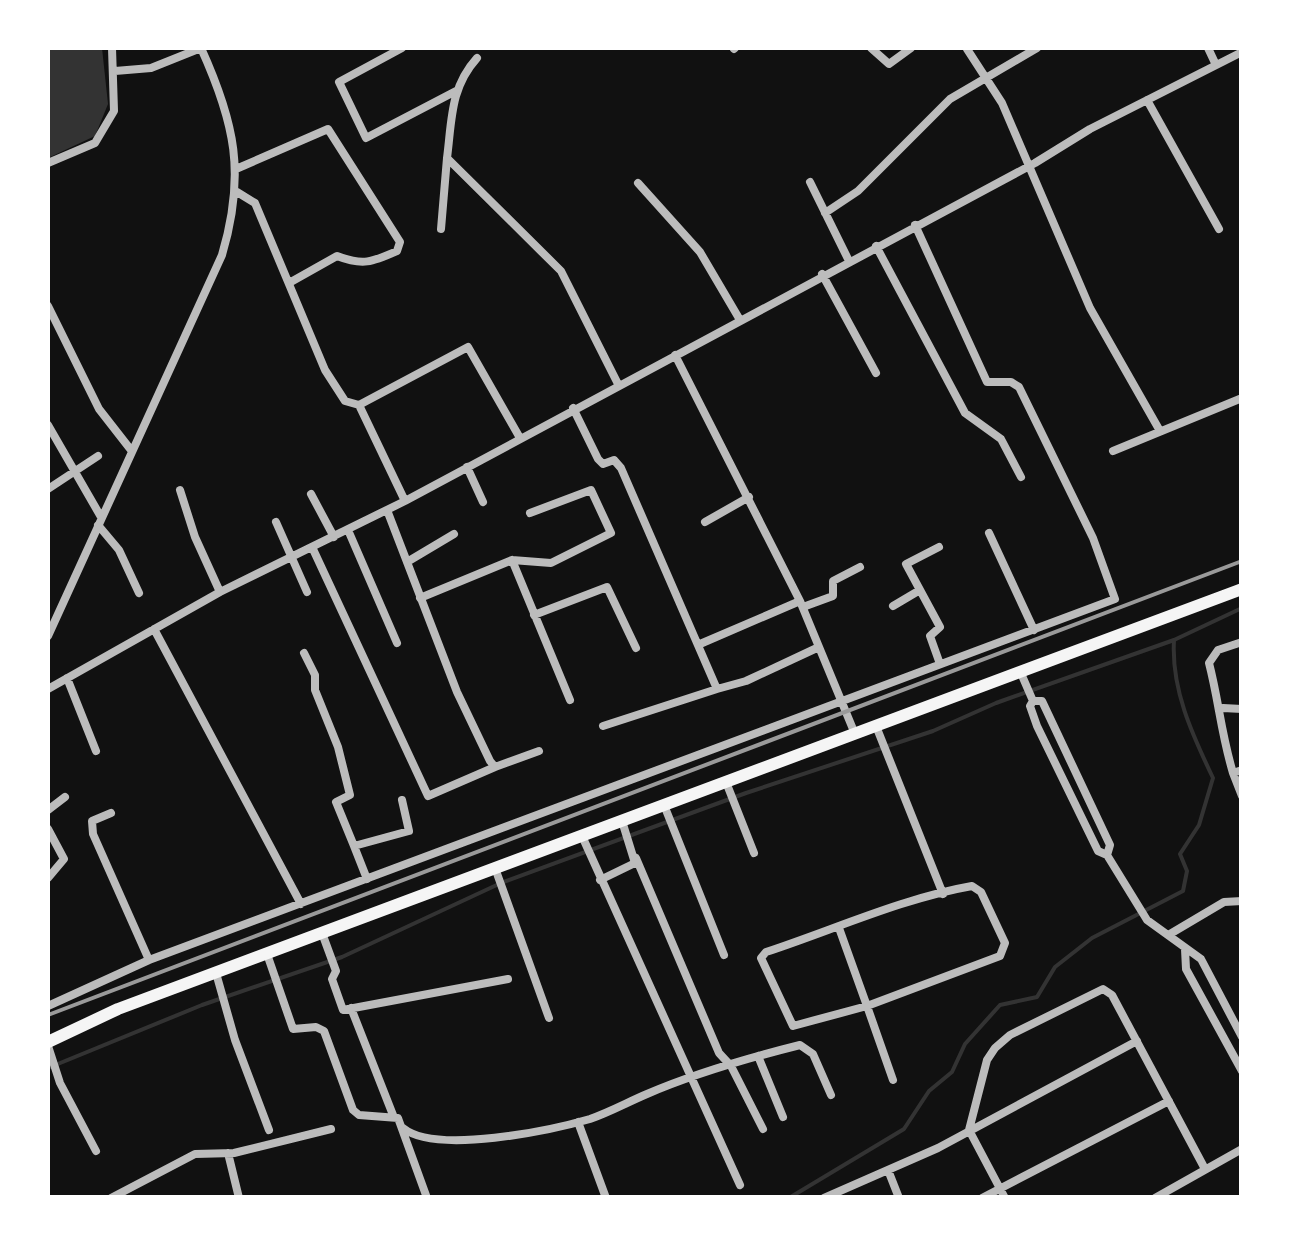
<svg xmlns="http://www.w3.org/2000/svg" width="1289" height="1245" viewBox="0 0 1289 1245" font-family="'Fira Sans',sans-serif">
  <style>
    .water { fill: #333 }
    .lines { fill: none; stroke-linecap: round; stroke-linejoin: round }
    .stream { stroke: #333; stroke-width: 4 }
    .minor { stroke: #bcbcbc; stroke-width: 8 }
    .primary { stroke: #f5f5f5; stroke-width: 12 }
    .rail { stroke: #9a9a9a; stroke-width: 4 }
  </style>
  <rect width="100%" height="100%" fill="#111"/>
  <path class="water" d="M48,48h54l6,56 -13,32 -47,22z"/>
  <g class="lines">
    <path class="stream" d="M48,1068l154,-63 140,-48 159,-74 245,-90 187,-62 63,-28 178,-63 68,-32
      M789,1198l115,-69 25,-38 23,-19 13,-28 35,-39 37,-8 18,-30 37,-29 91,-47 4,-20 -7,-17 19,-29 14,-47c-21,-44 -42,-89 -39,-138"/>
    <path class="minor" d="M402,48l-63,34 27,56 90,-47
      M871,48l18,16 22,-16
      M1208,48l8,17
      M734,49l1,-1
      M967,49l35,54 88,205 70,123
      M477,58c-27,30 -25,62 -30,100l114,113 57,113
      M115,71l36,-3 50,-20
      M1147,100l72,129
      M48,163l47,-20 19,-32 -2,-63
      M236,169l92,-40 72,113 -3,9c-25,11 -34,15 -60,5l-48,27
      M810,182l39,79
      M638,183l62,69 40,68
      M237,192l18,11 70,167 20,31 14,4 109,-58 52,91
      M825,213l33,-22 92,-92 87,-51
      M441,229l6,-71
      M876,246l89,167 36,26 20,38
      M822,274l54,99
      M48,306l51,103 32,41
      M675,355l125,246 55,133
      M359,405l46,96
      M573,408l25,51 5,5 11,-4 7,8 96,221 29,-8 73,-34
      M48,425l53,92
      M1113,451l129,-53
      M467,467l16,35
      M48,489l50,-33
      M180,490l15,47 25,55
      M311,494l23,43
      M387,510l70,182 33,69 5,6 44,-16
      M276,522l31,70
      M705,522l44,-25
      M98,525l21,25 20,43
      M348,530l49,113
      M989,533l45,97
      M312,547l116,249 67,-29
      M939,547l-33,17 34,63 -10,9 10,28
      M512,560l58,140
      M407,562l47,-28
      M420,598l92,-38 39,3 60,-30 -20,-43 -61,23
      M893,606l27,-16
      M803,607l30,-11v-15l27,-14
      M534,615l73,-28 29,61
      M154,629l147,275
      M48,636l174,-381c24,-81 13,-132 -21,-207
      M700,644l100,-43
      M304,653l11,22v15l23,57 12,48 -14,7 18,44
      M1020,671l13,30 -3,5 7,20 61,125 9,4 40,65 54,39 41,78
      M67,678l29,73
      M48,689l172,-97 185,-91 630,-338 55,-34 152,-77
      M1033,701h9l68,144 -3,10
      M1223,708l19,1
      M603,726l114,-37
      M876,726l67,168
      M1242,770l-9,3 9,23
      M1233,773c-12,-40 -14,-71 -24,-110l9,-13 24,-8
      M726,782l28,71
      M664,805l60,150
      M48,810l17,-13
      M111,813l-19,8 1,13 56,126
      M48,829l16,30 -16,19
      M582,836l158,349
      M636,858l83,195 12,13 32,63
      M495,868l54,150
      M367,879l-13,-33 55,-15 -7,-31
      M600,880l35,-17 -13,-42
      M839,928l28,78 133,-50 5,-13 -24,-51 -9,-6c-69,12 -139,44 -206,66l-5,6 32,68 74,-20 26,74
      M322,933l14,38 -4,8 11,31 165,-31
      M1170,934l54,-32 18,-1
      M1185,949l1,20 56,102
      M267,954l26,75 23,-2 8,4 29,79 6,5 39,3 29,80
      M216,973l19,67 34,90
      M48,1006l101,-46 966,-361 -22,-61 -74,-151 -8,-5h-24l-72,-157
      M351,1008l42,107
      M48,1046l12,37 36,68
      M758,1056l25,61
      M578,1122l28,76
      M403,1128c33,27 149,2 187,-9 20,-7 38,-17 57,-25 49,-21 101,-36 153,-49l13,9 18,41
      M228,1153l11,45
      M888,1170l11,28
      M111,1198l84,-44 39,-1 97,-24
      M824,1198l114,-50 199,-107
      M982,1198l187,-97
      M1005,1198l-36,-68 18,-70 8,-12 15,-13 93,-46 9,6 93,174
      M1155,1198l87,-49"/>
    <path class="primary" d="M48,1042l70,-33 1124,-420"/>
    <path class="rail" d="M48,1015l1194,-454"/>
  </g>
  <rect width="1289" height="1245" fill="none" stroke="#ffffff" stroke-width="100"/>
</svg>
